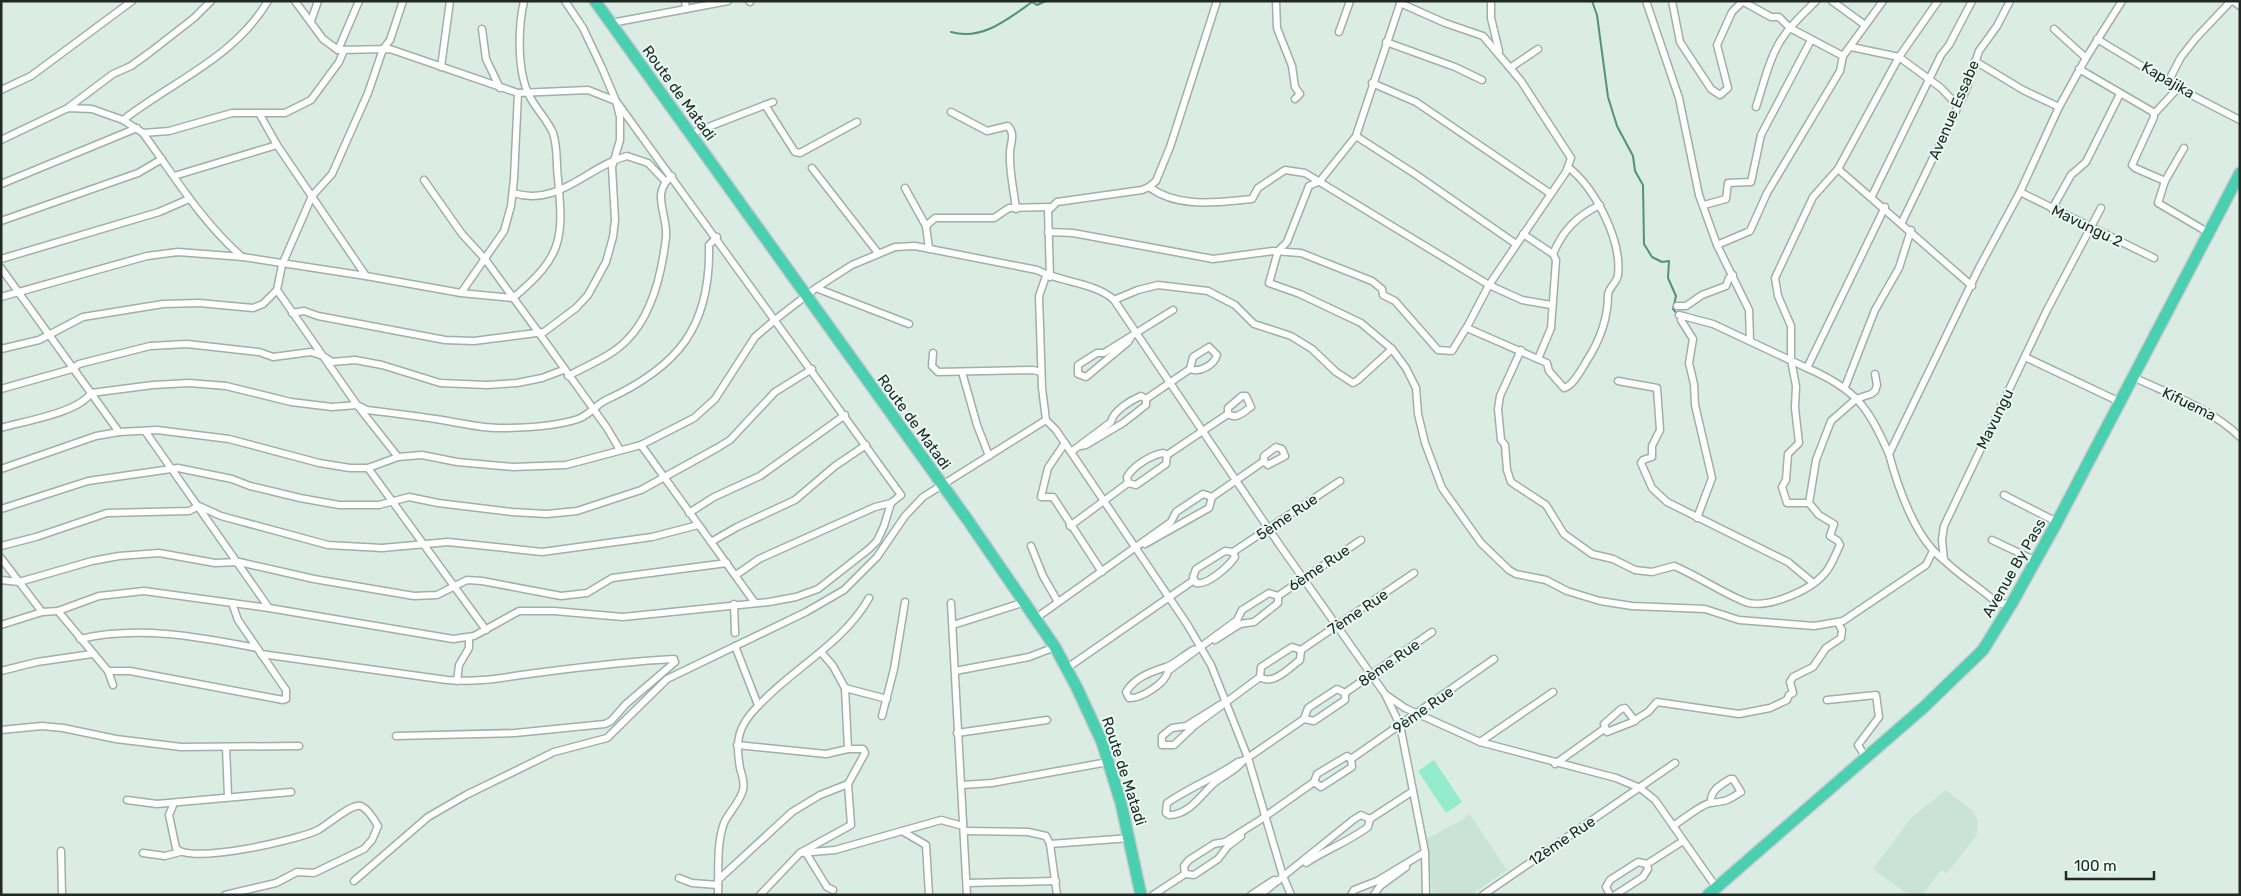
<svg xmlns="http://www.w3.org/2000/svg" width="2241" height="896" font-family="Rubik,sans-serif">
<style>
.built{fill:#cae3d9}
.green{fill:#94ebcd}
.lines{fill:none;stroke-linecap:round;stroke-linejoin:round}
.stream{stroke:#52927c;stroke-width:2}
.minor-casing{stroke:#9fafa9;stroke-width:9}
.trunk-casing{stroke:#cacbcb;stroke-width:14}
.minor{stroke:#fff;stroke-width:6}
.trunk{stroke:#4ad0b0;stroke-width:11}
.labels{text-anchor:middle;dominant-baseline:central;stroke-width:4;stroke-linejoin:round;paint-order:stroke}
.street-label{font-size:15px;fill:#212825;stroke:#e8faf3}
</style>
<rect width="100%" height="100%" fill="#dbece5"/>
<g class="built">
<polygon points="1946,790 1972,810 1978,821 1977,835 1947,873 1941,870 1923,895 1909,895 1873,869 1911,818"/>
<polygon points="1469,813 1507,870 1471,895 1434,895 1432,891 1426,839 1464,819"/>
</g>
<polygon class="green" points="1434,760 1462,802 1446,813 1418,771"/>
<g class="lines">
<g class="stream">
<polyline points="1592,1 1597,15 1608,97 1617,126 1633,156 1635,171 1643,185 1644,244 1652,257 1662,262 1669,261 1668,278 1676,296 1673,309 1677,314"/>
<path d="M 951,32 C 982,41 1008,19 1032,2 L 1037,5 L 1046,1"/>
</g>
<defs>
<g id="minor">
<polyline points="749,1 750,2"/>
<polyline points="1276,1 1277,28 1292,66 1295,87 1300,94 1295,99"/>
<polyline points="1401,1 1356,136 1320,181 1309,186 1287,242 1278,251 1269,283 1300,294 1361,323 1392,349 1406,368 1416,388 1418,414 1425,443 1442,488 1481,543 1509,570 1516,574 1546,580 1567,591 1600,601 1632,606 1705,609 1739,620 1814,626 1843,621 1926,565 1933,551"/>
<polyline points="1491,1 1491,18 1499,51"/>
<polyline points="1646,1 1679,98 1699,195 1717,245 1749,310 1750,341"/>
<polyline points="1672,1 1680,42 1711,89 1720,95 1728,88 1717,45 1732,12 1743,1"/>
<polyline points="1742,1 1771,17 1779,17 1790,28 1843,56"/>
<polyline points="1832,1 1865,25"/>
<polyline points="2233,1 2240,6"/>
<polyline points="686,9 728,1"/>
<polyline points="311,21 318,1"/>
<polyline points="611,23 686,9 685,1"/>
<polyline points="482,29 486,59 500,88"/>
<polyline points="2054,29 2086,58"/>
<polyline points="1339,32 1350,1"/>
<polyline points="2097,39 2178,88 2240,120"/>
<polyline points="1386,42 1455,67 1482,80"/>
<polyline points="1851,47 1899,57 1941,88 1957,105"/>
<polyline points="338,50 359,1"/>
<polyline points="1975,61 2023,90 2059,107"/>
<polyline points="441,67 450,1"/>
<polyline points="1510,68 1538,49"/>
<polyline points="2079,69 2153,112 2154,117 2132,165 2135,168 2165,181"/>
<polyline points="2168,82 2181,57 2196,38 2231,1"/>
<polyline points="1372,83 1416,102 1551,194"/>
<polyline points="1,90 31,76 132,1"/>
<polyline points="765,105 795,152 800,153 857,122"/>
<polyline points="69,107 113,74 131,66 149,53 194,18 211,1"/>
<path d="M 1756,107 C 1764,83 1770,53 1786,33 C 1794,22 1806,11 1816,1"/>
<path d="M 951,112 L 987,131 L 1008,126 C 1016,135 1010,143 1010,153 C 1009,171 1014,191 1016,209"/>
<polyline points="259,113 277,145 366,276"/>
<polyline points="2154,114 2178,88"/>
<path d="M 123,120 C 173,81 234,58 268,1"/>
<path d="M 143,133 C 174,176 202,222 242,257"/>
<polyline points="690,134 773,102"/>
<polyline points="1356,136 1415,174 1516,244"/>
<polyline points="1,140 68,108 92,109 123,120 143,133 169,131 232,113 285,113 311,100 339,62 344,50"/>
<polyline points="2184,148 2165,181 2158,203 2209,233"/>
<polyline points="812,168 878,253"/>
<polyline points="1838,169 1972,286"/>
<polyline points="174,176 277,145"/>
<polyline points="424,180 462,234 485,259 539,333 607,428 620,450"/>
<polyline points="1,184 137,128"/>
<path d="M 1149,187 C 1179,209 1217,202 1252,199 L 1258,188 L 1285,170 L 1305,173 L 1489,285 L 1522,300 L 1551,305"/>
<polyline points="905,188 926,226 929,249"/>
<polyline points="2020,192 2154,258"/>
<path d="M 513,193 C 560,207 586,167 627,156 L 648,163 L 665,181"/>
<polyline points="1872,196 1941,55 1949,45 1972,1"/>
<polyline points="1704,205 1726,199 1728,183 1751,182 1761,135 1811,40"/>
<path d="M 1885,207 L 1807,368 C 1856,389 1868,407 1889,454"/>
<polyline points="2052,209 2071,175 2086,162 2120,94"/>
<polyline points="1,221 138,173 162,159"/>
<polyline points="1902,222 1966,90 1979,51 1997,26 2010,1"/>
<polyline points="926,226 935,218 994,218 1009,208 1050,207"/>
<polyline points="1048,232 1073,233 1213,259 1273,251 1301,253 1372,281 1382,289 1383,295 1395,301 1438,350 1452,351 1468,325 1489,285 1566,172 1571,158 1521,81 1483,36 1445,23 1400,3"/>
<polyline points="1523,234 1553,254 1556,260 1551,328 1538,359"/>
<polyline points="1717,245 1750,231 1767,193 1840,71 1843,56 1883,1"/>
<path d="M 1553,254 C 1563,230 1577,216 1600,205"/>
<polyline points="1,259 159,212 189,199"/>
<polyline points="1,268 119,432"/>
<polyline points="1046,276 1039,296 1042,388 1046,420 1056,430 1187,624 1211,665 1248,758 1283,876 1291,895"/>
<polyline points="1050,277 1048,211 1057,202 1142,190 1149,187 1156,181 1170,147 1217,1"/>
<polyline points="816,288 909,324"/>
<polyline points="461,293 504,231 511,206 514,179 518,93"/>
<path d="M 1,297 L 147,256 L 178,252 L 243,257 L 366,276 L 461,293 L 513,298 C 562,257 564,240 558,179 C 556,164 558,148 553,133 C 547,119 535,108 529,95 C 517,71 518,27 524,1"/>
<polyline points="1114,300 1138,290 1158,285 1208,291 1235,305 1254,324 1291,336 1312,349 1336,372 1353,383 1358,380 1392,349"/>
<polyline points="1677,306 1686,306 1702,295 1726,286 1729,278 1733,275"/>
<polyline points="292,313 304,311 318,316 445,340 474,341 544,332 576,308 588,295 606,262 613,237 615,220 612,167 620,140 620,117 616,101 602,68 583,28 565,1"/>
<polyline points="1679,315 1713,324 1807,368"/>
<polyline points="1681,320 1693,339 1689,363 1694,384 1695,405 1712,478 1697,518"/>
<path d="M 1467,328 L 1547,363 L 1549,371 L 1564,388 C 1573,386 1581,370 1586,362 C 1599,342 1608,319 1608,295 C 1608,288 1617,283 1618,275 C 1622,240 1595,188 1568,167"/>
<polyline points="1131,337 1128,342 1086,377 1078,374 1078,365 1097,353 1104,353 1173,310"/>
<path d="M 1209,347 L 1217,355 C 1214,365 1200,373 1190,369 L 1193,357 Z"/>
<polyline points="1,349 39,340 83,317 163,304 199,303 253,308 263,304 277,290"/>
<path d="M 1521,350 L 1500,396 L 1498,409 L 1501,440 L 1505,445 L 1507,470 L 1511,482 L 1546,505 L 1564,534 L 1592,554 L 1613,559 L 1635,570 L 1652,572 L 1674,566 C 1698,576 1719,591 1743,601 C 1764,611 1810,591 1825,573 C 1832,565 1835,555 1840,545 L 1838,541 L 1830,536 L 1834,524 L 1819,515 L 1809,503 L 1816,460 L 1831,421 L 1856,399 L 1871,394 L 1875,391 L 1877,385 L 1875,374"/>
<polyline points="933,353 932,366 938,372 1033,370 1041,372"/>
<polyline points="2025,357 2120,402"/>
<polyline points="962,372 977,425 989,456"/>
<path d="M 568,376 C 588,365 612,356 627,340 C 653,314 662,272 666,237 C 668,214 650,193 672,176"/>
<path d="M 2133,377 C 2171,395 2210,408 2240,437"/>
<polyline points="1618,381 1657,388 1660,430 1652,446 1652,457 1643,460 1641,463 1652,488 1667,502 1788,562 1812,582"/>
<polyline points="1845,387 1875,310 1899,268 1911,230"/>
<polyline points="1,389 72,369 79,364 150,346 187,344 259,352 273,357 311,352 323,356 332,362 355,360 382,365 440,383 487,385 517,383 542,378 563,370"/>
<path d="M 1242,396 L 1246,396 L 1251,407 C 1243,412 1237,420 1228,414 L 1228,408 Z"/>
<polyline points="1146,399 1190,369"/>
<path d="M 1,428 C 24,421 78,413 91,393 L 153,385 L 189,383 L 226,386 L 291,402 L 332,407 L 357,405 L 367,410 C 392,413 417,416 442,420 C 460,423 480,428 499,428 C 524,428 553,427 578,419 C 589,415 596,405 606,400 C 678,367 711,327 709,245 L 717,237"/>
<polyline points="145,431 269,608"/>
<polyline points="1065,443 1048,468 1041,497 1053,497 1102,572"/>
<polyline points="641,445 755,603"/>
<polyline points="1080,446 1086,445 1123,423 1146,405 1146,399"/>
<polygon points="1276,447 1282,449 1285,456 1268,465 1264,461 1264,456"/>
<path d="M 1071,452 L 1111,422 C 1113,411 1131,400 1141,396 L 1146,399"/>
<path d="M 1163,453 L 1167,455 L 1166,464 L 1136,485 L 1128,483 L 1127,477 C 1133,466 1151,455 1163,453 Z"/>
<polyline points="1167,455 1228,414"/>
<polyline points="398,457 357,405 277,290 282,265 312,196 332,174 368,93 383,49 390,40 403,1"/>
<polyline points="368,468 486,630"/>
<path d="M 1,469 L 96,436 L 119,432 L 157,430 L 229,439 L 319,463 L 350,468 L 368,468 L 398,457 L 422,455 L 457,462 L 513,467 L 566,465 L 641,445 L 694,418 L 715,399 L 755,337 L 776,319 L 816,288 L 852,265 L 895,247 L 915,246 L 1037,270 C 1059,282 1097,283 1114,300 L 1281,547 L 1385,694 L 1400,725 L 1425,852 L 1426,895"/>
<polyline points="2004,495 2057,522"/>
<polyline points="1212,497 1264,461"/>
<polyline points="1809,503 1787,503 1782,487 1786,480 1788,454 1799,443 1795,408 1796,386 1791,360 1791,326 1778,296 1775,278 1813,197 1838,169 1899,57 1938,1"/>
<polyline points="1,509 88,481 178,468 232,479 250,486 300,498 339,505 379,505 409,497 438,503 512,512 547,514 577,511 641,490 717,448 730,440 775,392 812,369"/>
<polyline points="689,513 714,497 760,476 845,415"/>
<polyline points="1070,526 1128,483"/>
<polyline points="1992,540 2036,561"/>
<polyline points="711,542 737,527 795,500 835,466 866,445"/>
<polyline points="1145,544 1209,508 1212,497"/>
<polyline points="1,546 36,537 107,513 189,511 199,506 221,516 328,545 382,548 448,542 542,552 652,537 698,525"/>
<polyline points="1031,546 1043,576 1058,602"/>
<path d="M 1225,551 L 1233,552 L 1235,557 C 1229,566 1207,586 1196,583 L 1193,577 L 1196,569 Z"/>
<polyline points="1233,552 1340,481"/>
<polyline points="1,558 42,612"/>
<path d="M 1944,560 C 1916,540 1898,488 1889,454 L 1979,268 L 2020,192 L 2059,107 L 2086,58 L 2122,1"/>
<polyline points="736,575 759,559 875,507 891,503"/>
<polyline points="1,580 19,582 92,561 119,556 159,553 215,563 239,562 314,579 414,596 437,595 467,580 482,581 561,596 587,593 612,578 727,563"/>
<polyline points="1278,596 1361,540"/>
<polyline points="951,603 967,895"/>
<path d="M 2012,603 L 1998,604 C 1981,588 1961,577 1944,560 L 1942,540 L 1944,526 L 2047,310 L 2101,208"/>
<polyline points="734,604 735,633"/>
<polyline points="58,611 108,671 113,685"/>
<polyline points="1036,618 1171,522 1176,512 1203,494 1212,497"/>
<polyline points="1,625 42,612 58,611 99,596 144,591 269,608 453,639 474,636 519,611 554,611 623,617 769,602 796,597 818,589 869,549 877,541 884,526 891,503 901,495 616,101 588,90 518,93 390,49 338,50 323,39 295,1"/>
<polyline points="953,625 1025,602"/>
<path d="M 80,639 C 137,625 200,637 257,648"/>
<polyline points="1215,640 1240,624 1254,622 1278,603 1278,596"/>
<polyline points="735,646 758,705"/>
<path d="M 1292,647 L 1301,650 L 1300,660 C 1289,668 1273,686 1260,677 L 1261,667 Z"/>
<path d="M 1198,649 L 1193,650 C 1184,655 1175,664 1166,667 C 1151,672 1135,677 1126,692 L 1129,698 C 1141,699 1166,683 1168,671 L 1237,620 L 1242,610 L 1269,593 L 1278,596"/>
<polyline points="1301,650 1414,573"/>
<path d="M 261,654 L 447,680 C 480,683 504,677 536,673 C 582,667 628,661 674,659 L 675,662 L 626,704 L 611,721 L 605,724 L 515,733 L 396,736"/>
<polyline points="1067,668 1194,580"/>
<polyline points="1,671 37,662 92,654"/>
<polyline points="108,671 130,671 283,700 286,699 286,690 238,620 232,603"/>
<polyline points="955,671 1029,657 1055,647"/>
<polyline points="457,681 459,665 469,648 469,638"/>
<polyline points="845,688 887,699"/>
<polygon points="1337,689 1345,693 1345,700 1314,721 1304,719 1308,708"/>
<polyline points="1345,693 1432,632"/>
<polyline points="1386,695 1405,708 1480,742 1616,778 1640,788 1655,800 1716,887"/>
<polyline points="1827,700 1876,695 1879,717 1858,745 1866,758"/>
<polyline points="1223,703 1186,726 1172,728 1162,736 1162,745 1174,745 1194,726 1260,677"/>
<polygon points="1625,708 1635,721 1607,732 1604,724 1621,709"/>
<polyline points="882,716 894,669 905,602"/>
<polyline points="1635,720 1648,712 1657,702 1739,714 1770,708 1787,700 1789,695 1793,693 1790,682 1793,677 1813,667 1826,648 1841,638 1842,630 1838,623"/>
<polyline points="1,730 42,726 63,728 116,739 181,747 299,746"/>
<polyline points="957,733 1047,720"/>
<polyline points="1480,742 1553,692"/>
<polyline points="737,745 826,754 848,749"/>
<polyline points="226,747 228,796"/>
<polygon points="1347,756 1351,759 1352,767 1321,787 1314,782 1317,774"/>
<polyline points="1351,759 1494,659"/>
<path d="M 1243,761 C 1234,773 1218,777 1209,788 C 1198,800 1186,815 1169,815 L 1166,813 L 1167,803 C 1190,787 1215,778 1238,762 L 1243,761 L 1304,719"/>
<polyline points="1555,764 1604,729"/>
<polyline points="962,785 992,783 1108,762"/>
<polyline points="127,800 157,804 291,792"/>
<path d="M 174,803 L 169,815 L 176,848 C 189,865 298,840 318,830 C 328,825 351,803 361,806 C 368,809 374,819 378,826 L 372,840 L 364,849 L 314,873 L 297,872 L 276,883 L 225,895"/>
<polyline points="1370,819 1413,791"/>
<path d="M 1673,826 C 1681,821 1703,803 1711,803 C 1727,801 1727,801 1741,792 L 1733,779 L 1730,779 C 1721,785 1710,790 1711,802"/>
<polyline points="902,831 926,845 929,895"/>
<polyline points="964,831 1028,832 1046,836 1050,844 1057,895"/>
<polyline points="1050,844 1130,838"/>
<polyline points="61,851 62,895"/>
<polyline points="143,853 165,856 180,852"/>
<polyline points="800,853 835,850 941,820 963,826"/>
<polyline points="806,853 827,887 833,890"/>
<path d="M 1306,863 C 1327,849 1348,842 1368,827 L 1370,819"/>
<polyline points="1185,874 1184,866 1189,860 1214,844 1225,842 1260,820 1314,782"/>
<polyline points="1185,874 1194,875 1218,859 1228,846 1241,836"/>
<polyline points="679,878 692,883 718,885"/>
<polyline points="718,880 792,812 820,795 848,784"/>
<polyline points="354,881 428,817 466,795 554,752 607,738 667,679 806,612 844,590 877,557 905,516 923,497 1046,420"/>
<polyline points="967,883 1056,881"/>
<path d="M 718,895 C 719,872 716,845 724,823 C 729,812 740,802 743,790 C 745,781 742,776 740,768 C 735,740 738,726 758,706 C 793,668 843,644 869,598"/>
<polyline points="760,895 800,853 851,825 848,784 865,753 863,749 848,749 845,688 833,666 821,652"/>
<polyline points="1153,895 1185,874"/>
<polyline points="1251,895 1274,880 1278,881"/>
<polyline points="1260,895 1353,820 1361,815 1370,819"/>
<polyline points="1351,895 1354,890 1377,881 1425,852"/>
<polyline points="1374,895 1380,886 1406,867"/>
<polyline points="1483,895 1675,763"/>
<polyline points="1610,895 1606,887 1610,880 1638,862 1647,864 1683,841"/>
<polyline points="1615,895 1643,877 1648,869 1647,864"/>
</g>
<g id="trunk">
<polyline points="595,1 967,519 1055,647 1077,688 1102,742 1121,803 1141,895"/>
<polyline points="1708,895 1924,707 1983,650 2012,603 2057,522 2240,173"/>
</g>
</defs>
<use href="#minor" class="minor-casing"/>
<use href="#trunk" class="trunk-casing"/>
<use href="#minor" class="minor"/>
<use href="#trunk" class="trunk"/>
</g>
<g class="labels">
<g class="street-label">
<text transform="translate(2168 80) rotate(30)">Kapajika</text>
<text transform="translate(679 93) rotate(54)">Route de Matadi</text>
<text transform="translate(1954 110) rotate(-67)">Avenue Essabe</text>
<text transform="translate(2087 226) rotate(26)">Mavungu 2</text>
<text transform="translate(2189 404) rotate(26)">Kifuema</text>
<text transform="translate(1995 419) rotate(-64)">Mavungu</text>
<text transform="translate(914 422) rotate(54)">Route de Matadi</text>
<text transform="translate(1287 517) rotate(-34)">5ème Rue</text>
<text transform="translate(1319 568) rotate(-34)">6ème Rue</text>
<text transform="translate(2014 568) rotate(-60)">Avenue By Pass</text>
<text transform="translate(1358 612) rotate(-34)">7ème Rue</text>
<text transform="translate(1389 663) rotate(-35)">8ème Rue</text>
<text transform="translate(1423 710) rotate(-35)">9ème Rue</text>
<text transform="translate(1124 771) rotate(72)">Route de Matadi</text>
<text transform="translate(1562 841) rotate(-34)">12ème Rue</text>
</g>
</g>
<rect width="2241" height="896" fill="none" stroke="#212825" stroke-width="5"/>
<path d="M2066 871v8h88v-8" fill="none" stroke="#212825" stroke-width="2.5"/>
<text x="2074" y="871" font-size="15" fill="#212825" stroke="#e8faf3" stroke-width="4" paint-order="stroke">100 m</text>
</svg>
